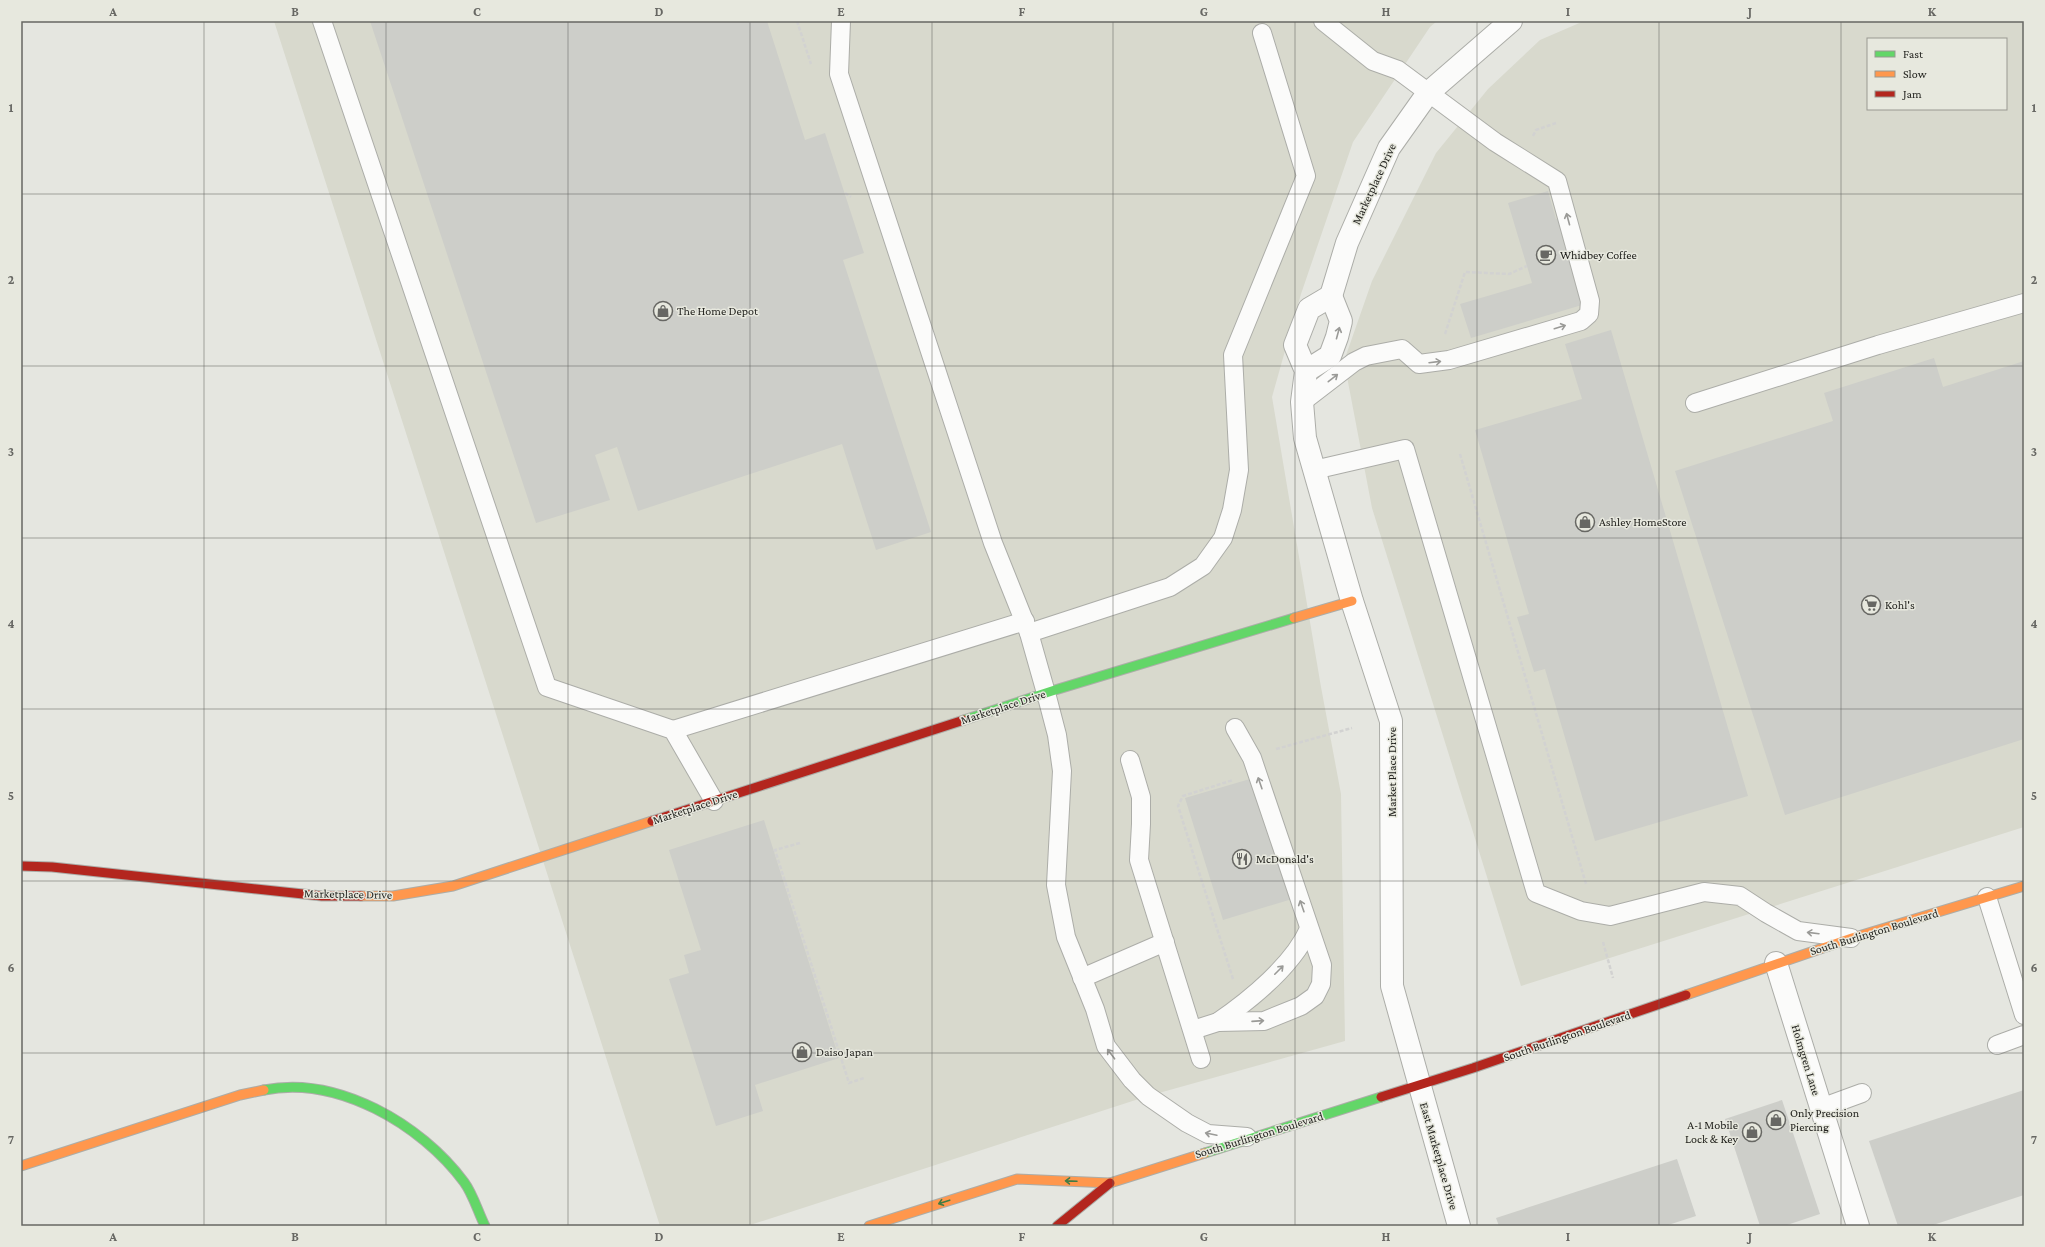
<svg xmlns="http://www.w3.org/2000/svg" width="2045" height="1247" font-family="'Crimson Pro',serif">
<style>
.built{fill:#d8d9cd;fill-rule:evenodd}
.building{fill:#cdcec9}
.lines{fill:none;stroke-linecap:round;stroke-linejoin:round}
.lane-casing{stroke:#acada8;stroke-width:20}
.street-casing{stroke:#acada8;stroke-width:24}
.fast-casing{stroke:#acada8;stroke-width:11}
.slow-casing{stroke:#acada8;stroke-width:11}
.jam-casing{stroke:#acada8;stroke-width:11}
.path{stroke:#d2d2d1;stroke-width:2.5;stroke-dasharray:4 2;stroke-linecap:butt}
.lane{stroke:#fbfbfa;stroke-width:18}
.street{stroke:#fbfbfa;stroke-width:22}
.fast{stroke:#63d668;stroke-width:9}
.slow{stroke:#ff974d;stroke-width:9}
.jam{stroke:#b3261e;stroke-width:9}
.oneway{stroke:#9a9a97}
.oneway2{stroke:#437c44}
.grid{fill:none;stroke:#676763;stroke-width:1;stroke-opacity:0.55}
.labels{text-anchor:middle;dominant-baseline:central;stroke-width:3;stroke-linejoin:round;paint-order:stroke}
.street-label{font-size:12px;fill:#23231f;stroke:#e7e8de}
.poi-label{font-size:12px;fill:#23231f;stroke:#e7e8de;text-anchor:start}
.neatline{fill:none;stroke:#676763;stroke-width:1.5}
.grid-label{font-size:13px;text-anchor:middle;font-weight:bold;fill:#676763}
</style>
<rect width="100%" height="100%" fill="#e5e6e0"/>
<g class="built">
<polygon points="274,21 1437,21 1430,27 1353,142 1301,294 1272,397 1321,687 1341,794 1345,1041 1148,1096 747,1226 660,1226"/>
<path d="M 1584,21 L 2024,21 L 2024,827 L 1521,986 L 1372,508 L 1344,361 L 1372,281 L 1436,153 L 1488,89 L 1540,40 ZM 1868,39 L 2006,39 L 2006,109 L 1868,109 Z"/>
</g>
<g class="building">
<polygon points="370,21 767,21 805,140 825,133 864,253 843,260 931,532 876,550 842,444 638,511 617,447 595,455 610,500 536,523"/>
<polygon points="1548,191 1556,219 1563,216 1571,242 1564,244 1582,305 1471,338 1460,304 1532,283 1508,203"/>
<polygon points="1611,330 1748,796 1595,841 1545,669 1534,672 1517,617 1529,614 1475,430 1582,399 1565,344"/>
<polygon points="1934,358 1943,387 2024,361 2024,739 1785,815 1675,471 1833,421 1824,393"/>
<polygon points="1250,779 1262,818 1267,817 1292,899 1223,920 1185,798"/>
<polygon points="764,820 839,1058 755,1085 763,1111 716,1126 669,979 689,973 684,955 701,950 669,850"/>
<polygon points="2024,1090 2024,1195 1930,1226 1898,1226 1869,1141"/>
<polygon points="1782,1100 1820,1214 1784,1226 1760,1226 1725,1119"/>
<polygon points="1677,1159 1696,1216 1665,1226 1499,1226 1496,1218"/>
</g>
<g class="lines">
<defs>
<g id="lane">
<polyline points="322,21 547,687 673,730 714,801"/>
<polyline points="841,21 839,74 993,543 1029,633 1046,693 1057,735 1062,771 1056,885 1066,937 1095,1009 1106,1046 1132,1080 1148,1096 1187,1123 1208,1134 1247,1137"/>
<polyline points="1302,402 1354,362 1366,356 1402,349 1419,364 1449,360 1581,321 1589,314 1590,301 1557,181 1495,142 1398,70 1373,61 1323,21"/>
<polyline points="1695,403 1878,345 2024,303"/>
<polyline points="1314,470 1405,449 1536,893 1581,911 1610,916 1704,892 1740,896 1766,913 1798,931 1851,938"/>
<polyline points="1029,633 1170,587 1203,566 1223,538 1232,510 1239,470 1233,355 1306,176 1262,33"/>
<polyline points="673,730 1025,621"/>
<polyline points="1130,760 1141,797 1141,824 1139,860 1201,1059"/>
<polyline points="1987,897 2024,1015"/>
<polyline points="1082,978 1165,942"/>
<path d="M 1218,1022 C 1250,1000 1293,965 1309,929"/>
<polyline points="1193,1030 1218,1022 1264,1021 1301,1006 1315,996 1321,984 1322,965 1252,758 1235,728"/>
<polyline points="1997,1045 2024,1035"/>
<polyline points="1821,1108 1862,1093"/>
</g>
<g id="street">
<polyline points="1331,296 1309,309 1295,345 1306,371 1302,402 1305,438 1352,601 1391,721 1392,986 1459,1226"/>
<polyline points="1331,296 1347,243 1389,148 1428,93 1511,21"/>
<polyline points="1306,371 1330,356 1337,337 1341,321 1331,296"/>
<polyline points="1776,963 1858,1226"/>
</g>
<g id="fast">
<polyline points="964,720 1055,690 1294,618"/>
<path d="M 264,1090 C 337,1075 421,1124 464,1182 C 473,1194 478,1212 485,1226"/>
<polyline points="1205,1153 1381,1097"/>
</g>
<g id="slow">
<polyline points="1294,618 1352,601"/>
<polyline points="361,896 393,896 453,886 652,821"/>
<polyline points="1686,995 1852,938 2024,886"/>
<polyline points="21,1166 240,1095 264,1090"/>
<polyline points="869,1226 1017,1179 1110,1183 1205,1153"/>
</g>
<g id="jam">
<polyline points="652,821 964,720"/>
<polyline points="21,866 52,867 322,896 361,896"/>
<polyline points="1381,1097 1473,1068 1686,995"/>
<polyline points="1057,1226 1110,1183"/>
</g>
</defs>
<use href="#lane" class="lane-casing"/>
<use href="#street" class="street-casing"/>
<use href="#fast" class="fast-casing"/>
<use href="#slow" class="slow-casing"/>
<use href="#jam" class="jam-casing"/>
<g class="path">
<polyline points="797,21 811,64"/>
<polyline points="1533,136 1536,130 1556,123"/>
<polyline points="845,193 851,197"/>
<polyline points="1445,334 1465,272 1509,274 1527,266"/>
<polyline points="1460,454 1586,884"/>
<polyline points="1276,749 1352,728"/>
<polyline points="800,843 775,850 849,1083 864,1078"/>
<polyline points="1603,942 1613,978"/>
<polyline points="1233,979 1178,806 1183,796 1233,780"/>
</g>
<use href="#lane" class="lane"/>
<use href="#street" class="street"/>
<use href="#fast" class="fast"/>
<use href="#slow" class="slow"/>
<use href="#jam" class="jam"/>
</g>
<defs><path id="oneway-shaft" d="M-6 0H5M1.5-3L5.5 0L1.5 3" fill="none" stroke-width="1.6" stroke-linecap="round" stroke-linejoin="round"/></defs>
<g class="oneway">
<use href="#oneway-shaft" transform="translate(1568 219) rotate(-105)"/>
<use href="#oneway-shaft" transform="translate(1560 327) rotate(-17)"/>
<use href="#oneway-shaft" transform="translate(1338 333) rotate(-75)"/>
<use href="#oneway-shaft" transform="translate(1435 362) rotate(-7)"/>
<use href="#oneway-shaft" transform="translate(1333 378) rotate(-38)"/>
<use href="#oneway-shaft" transform="translate(1260 783) rotate(-109)"/>
<use href="#oneway-shaft" transform="translate(1302 906) rotate(-109)"/>
<use href="#oneway-shaft" transform="translate(1813 933) rotate(-173)"/>
<use href="#oneway-shaft" transform="translate(1279 970) rotate(-45)"/>
<use href="#oneway-shaft" transform="translate(1258 1021) rotate(-4)"/>
<use href="#oneway-shaft" transform="translate(1111 1054) rotate(-127)"/>
<use href="#oneway-shaft" transform="translate(1211 1134) rotate(-168)"/>
</g>
<g class="oneway2">
<use href="#oneway-shaft" transform="translate(1071 1181) rotate(-178)"/>
<use href="#oneway-shaft" transform="translate(944 1202) rotate(162)"/>
</g>
<path class="grid" d="M 204,21 L 204,1226M 386,21 L 386,1226M 568,21 L 568,1226M 750,21 L 750,1226M 932,21 L 932,1226M 1113,21 L 1113,1226M 1295,21 L 1295,1226M 1477,21 L 1477,1226M 1659,21 L 1659,1226M 1841,21 L 1841,1226M 21,194 L 2024,194M 21,366 L 2024,366M 21,538 L 2024,538M 21,709 L 2024,709M 21,881 L 2024,881M 21,1053 L 2024,1053"/>
<defs>
<symbol id="cafe-ring" viewBox="-11 -11 22 22"><circle r="9.5" fill="#e7e8de" stroke="#676763" stroke-width="1.5"/><path d="M-5.5-4.5H6V0H3Q3 3.5 0 3.5H-2.5Q-5.5 3.5-5.5 0ZM3-3.2v2h1.7v-2ZM-6 4.5H4V6H-6Z" fill="#676763"/></symbol>
<symbol id="shop-ring" viewBox="-11 -11 22 22"><circle r="9.5" fill="#e7e8de" stroke="#676763" stroke-width="1.5"/><path d="M-5-2.5h2.3a2.7 3.5 0 0 1 5.4 0H5L5.5 6h-11ZM-1.5-2.5h3a1.5 2.3 0 0 0-3 0Z" fill="#676763"/></symbol>
<symbol id="supermarket-ring" viewBox="-11 -11 22 22"><circle r="9.5" fill="#e7e8de" stroke="#676763" stroke-width="1.5"/><path d="M-6-5.5h2.5l.6 2H6L4.5 2H-2.5L-4.4-4H-6ZM-1.5 3.2a1.3 1.3 0 1 0 .1 0ZM3 3.2a1.3 1.3 0 1 0 .1 0Z" fill="#676763"/></symbol>
<symbol id="restaurant-ring" viewBox="-11 -11 22 22"><circle r="9.5" fill="#e7e8de" stroke="#676763" stroke-width="1.5"/><path d="M-5-6h1v4h1v-4h1v4h1v-4h1v5L-1.5 .5V6h-2V.5L-5-1ZM5-6V6H3V1.5H1.5Q1.5-4 5-6Z" fill="#676763"/></symbol>
</defs>
<g fill-rule="evenodd">
<use href="#cafe-ring" x="1535" y="244" width="22" height="22"/>
<use href="#shop-ring" x="652" y="300" width="22" height="22"/>
<use href="#shop-ring" x="1574" y="511" width="22" height="22"/>
<use href="#supermarket-ring" x="1860" y="594" width="22" height="22"/>
<use href="#restaurant-ring" x="1231" y="848" width="22" height="22"/>
<use href="#shop-ring" x="791" y="1041" width="22" height="22"/>
<use href="#shop-ring" x="1765" y="1109" width="22" height="22"/>
<use href="#shop-ring" x="1741" y="1121" width="22" height="22"/>
</g>
<g class="labels">
<g class="street-label">
<text transform="translate(1374 184) rotate(-65)">Marketplace Drive</text>
<text transform="translate(1003 707) rotate(-18)">Marketplace Drive</text>
<text transform="translate(1392 772) rotate(-90)">Market Place Drive</text>
<text transform="translate(695 807) rotate(-18)">Marketplace Drive</text>
<text transform="translate(348 894) rotate(1)">Marketplace Drive</text>
<text transform="translate(1874 932) rotate(-17)">South Burlington Boulevard</text>
<text transform="translate(1567 1036) rotate(-19)">South Burlington Boulevard</text>
<text transform="translate(1806 1060) rotate(73)">Holmgren Lane</text>
<text transform="translate(1259 1135) rotate(-17)">South Burlington Boulevard</text>
<text transform="translate(1439 1156) rotate(74)">East Marketplace Drive</text>
</g>
<g class="poi-label">
<text x="1560" y="255">Whidbey Coffee</text>
<text x="677" y="311">The Home Depot</text>
<text x="1599" y="522">Ashley HomeStore</text>
<text x="1885" y="605">Kohl's</text>
<text x="1256" y="859">McDonald's</text>
<text x="816" y="1052">Daiso Japan</text>
<text x="1790" y="1113">Only Precision<tspan x="1790" dy="14">Piercing</tspan></text>
<text x="1738" y="1125" text-anchor="end">A-1 Mobile<tspan x="1738" dy="14">Lock &amp; Key</tspan></text>
</g>
</g>
<rect width="2045" height="1247" fill="none" stroke="#e7e8de" stroke-width="44"/>
<rect x="1867" y="38" width="140" height="72" fill="#e7e8de" stroke="#999992"/>
<rect x="1875" y="51" width="20" height="6" fill="#63d668" stroke="#999992"/>
<text x="1903" y="58" font-size="12" fill="#23231f">Fast</text>
<rect x="1875" y="71" width="20" height="6" fill="#ff974d" stroke="#999992"/>
<text x="1903" y="78" font-size="12" fill="#23231f">Slow</text>
<rect x="1875" y="91" width="20" height="6" fill="#b3261e" stroke="#999992"/>
<text x="1903" y="98" font-size="12" fill="#23231f">Jam</text>
<rect x="22" y="22" width="2001" height="1203" class="neatline"/>
<g class="grid-label">
<text x="113" y="16">A</text>
<text x="295" y="16">B</text>
<text x="477" y="16">C</text>
<text x="659" y="16">D</text>
<text x="841" y="16">E</text>
<text x="1022" y="16">F</text>
<text x="1204" y="16">G</text>
<text x="1386" y="16">H</text>
<text x="1568" y="16">I</text>
<text x="1750" y="16">J</text>
<text x="1932" y="16">K</text>
<text x="11" y="112">1</text>
<text x="2034" y="112">1</text>
<text x="11" y="284">2</text>
<text x="2034" y="284">2</text>
<text x="11" y="456">3</text>
<text x="2034" y="456">3</text>
<text x="11" y="628">4</text>
<text x="2034" y="628">4</text>
<text x="11" y="800">5</text>
<text x="2034" y="800">5</text>
<text x="11" y="972">6</text>
<text x="2034" y="972">6</text>
<text x="11" y="1144">7</text>
<text x="2034" y="1144">7</text>
<text x="113" y="1241">A</text>
<text x="295" y="1241">B</text>
<text x="477" y="1241">C</text>
<text x="659" y="1241">D</text>
<text x="841" y="1241">E</text>
<text x="1022" y="1241">F</text>
<text x="1204" y="1241">G</text>
<text x="1386" y="1241">H</text>
<text x="1568" y="1241">I</text>
<text x="1750" y="1241">J</text>
<text x="1932" y="1241">K</text>
</g>
</svg>
